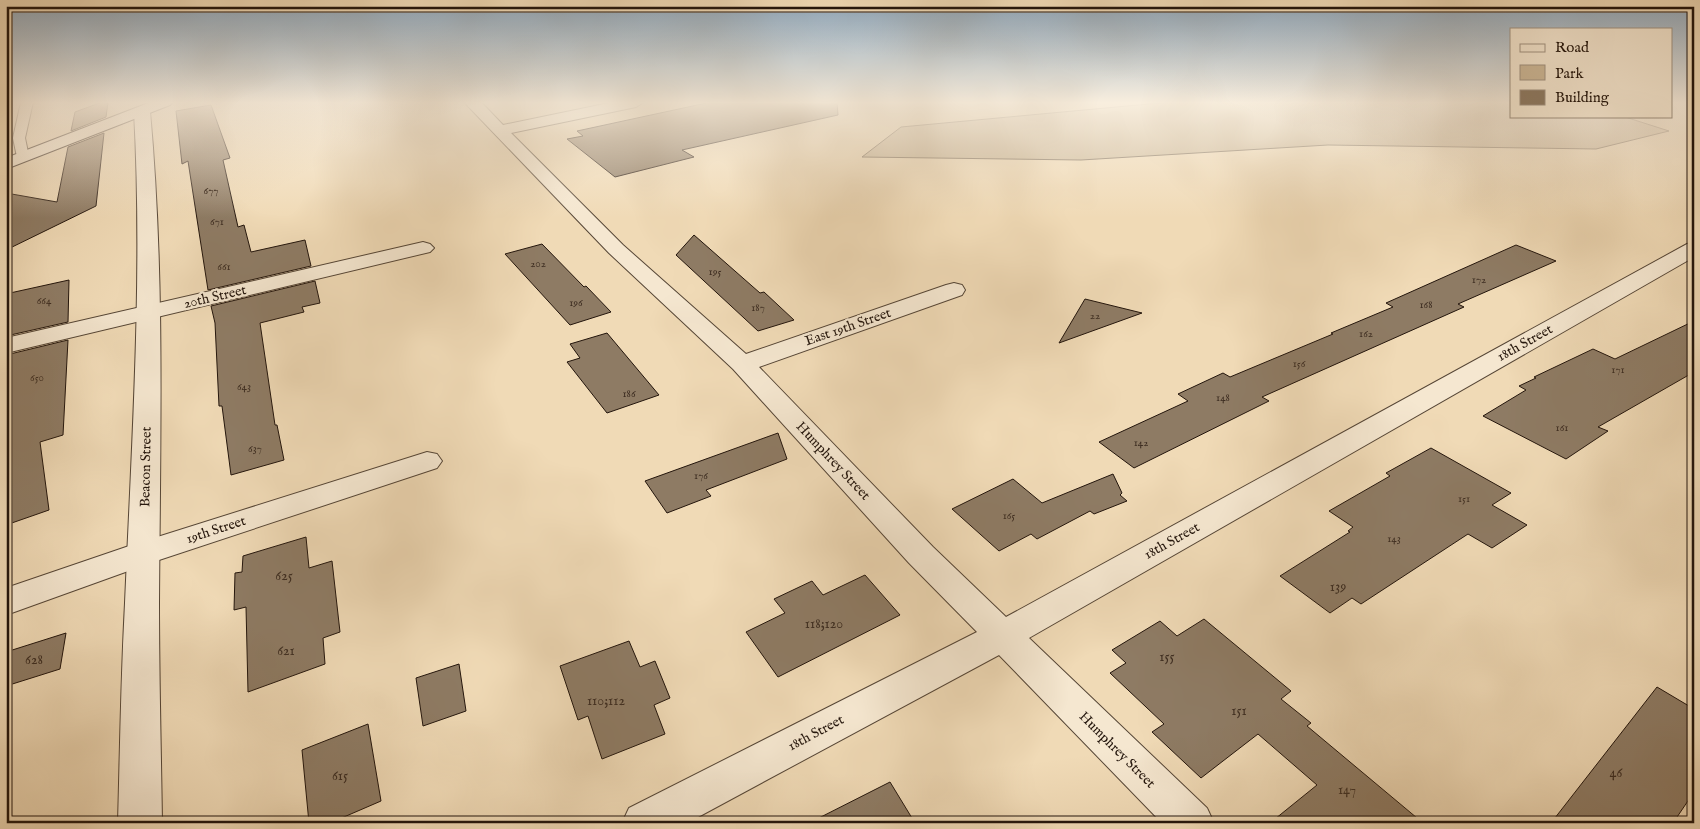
<svg xmlns="http://www.w3.org/2000/svg" width="1700" height="829" font-family="'IM FELL English',serif">
<style>
.green{fill:#cdb999;stroke:#786752}
.building{fill:#8e7b64;stroke:#23150c}
.lines{fill:none;stroke-linecap:round;stroke-linejoin:round}
.service-casing{stroke:#564636;stroke-width:2}
.minor-casing{stroke:#564636;stroke-width:2}
.tertiary-casing{stroke:#564636;stroke-width:2}
.secondary-casing{stroke:#23150c;stroke-width:2}
.service{fill:#f5e7d0;fill-rule:evenodd}
.minor{fill:#f5e7d0;fill-rule:evenodd}
.tertiary{fill:#f5e7d0;fill-rule:evenodd}
.secondary{fill:#f5e7d0;fill-rule:evenodd}
.labels{text-anchor:middle;dominant-baseline:central;stroke-width:4.5;stroke-linejoin:round;paint-order:stroke}
.number-label{font-size:11px;fill:#3e2e22}
.street-label{font-size:14px;fill:#23150c;stroke:#f5e7d0}
.near-number-label{font-size:14px;fill:#3e2e22}
</style>
<rect width="100%" height="100%" fill="#f0dab6"/>
<filter id="stains"><feTurbulence type="fractalNoise" baseFrequency=".004" numOctaves="4"/><feColorMatrix values="0 0 0 0 .2 0 0 0 0 .09 0 0 0 0 .02 0 0 0 .5 -.17"/></filter>
<radialGradient id="worn" r=".72"><stop offset=".6" stop-color="#630" stop-opacity="0"/><stop offset="1" stop-color="#630" stop-opacity=".3"/></radialGradient>
<polygon class="green" points="1170,102 1511,102 1511,116 1622,116 1669,131 1596,149 1328,145 1081,160 862,157 901,127"/>
<g class="building">
<polygon points="102,102 108,102 106,117 71,131 75,112"/>
<polygon points="711,102 837,102 838,115 682,150 694,157 615,177 567,139 583,136 577,131"/>
<polygon points="211,105 230,158 223,160 238,227 244,225 251,252 305,240 311,266 208,290 188,161 182,164 176,111"/>
<polygon points="104,133 96,206 6,250 6,193 57,202 68,147"/>
<polygon points="694,235 760,293 764,292 794,320 758,331 676,255"/>
<polygon points="542,244 584,287 586,286 611,312 570,325 505,254"/>
<polygon points="1516,245 1556,261 1458,304 1464,307 1262,397 1269,401 1134,468 1099,442 1188,401 1178,394 1223,373 1230,377 1333,334 1331,333 1393,307 1386,303"/>
<polygon points="69,280 68,322 6,336 10,293"/>
<polygon points="315,281 320,303 302,307 304,312 260,323 275,425 277,425 284,460 231,475 222,406 219,406 215,323 211,306"/>
<polygon points="1085,299 1142,313 1059,343"/>
<polygon points="1694,321 1694,372 1598,427 1608,431 1566,459 1483,416 1526,390 1519,386 1536,378 1534,377 1593,349 1615,359"/>
<polygon points="607,333 659,395 607,413 567,362 580,358 570,344"/>
<polygon points="68,340 63,435 40,442 49,510 6,525 6,355"/>
<polygon points="778,433 787,459 706,490 711,496 667,513 645,481"/>
<polygon points="1431,448 1511,493 1492,505 1527,525 1492,548 1468,534 1361,604 1352,598 1330,613 1280,576 1350,532 1348,531 1353,527 1329,511 1390,476 1386,473"/>
<polygon points="1113,474 1122,493 1120,495 1127,501 1094,514 1090,511 1037,539 1031,534 999,551 952,509 1013,479 1042,503"/>
<polygon points="306,537 309,568 332,561 340,632 323,638 325,664 248,692 246,607 234,610 235,573 242,572 243,556"/>
<polygon points="865,575 900,615 778,677 746,632 785,613 774,599 812,581 823,595"/>
<polygon points="1204,619 1291,691 1281,699 1311,723 1307,726 1423,823 1270,823 1317,785 1258,734 1201,778 1152,732 1164,724 1110,673 1126,663 1112,650 1160,621 1177,636"/>
<polygon points="66,633 60,669 6,686 6,652"/>
<polygon points="629,641 640,667 655,661 670,698 654,705 665,734 602,759 588,716 578,720 560,666"/>
<polygon points="459,664 466,711 423,726 416,678"/>
<polygon points="1657,687 1694,709 1694,792 1673,823 1551,823"/>
<polygon points="368,724 381,801 330,823 309,823 302,750"/>
<polygon points="890,782 915,823 809,823"/>
</g>
<g class="lines">
<defs>
<polygon id="service" points="21,102 33,102 25,138 29,157 23,161 17,157 13,138"/>
<g id="minor">
<polygon points="464,102 481,102 503,125 614,102 644,102 636,107 511,133 623,245 746,354 946,285 954,283 962,285 965,290 962,295 759,367 933,547 1006,617 1687,244 1694,242 1694,257 1029,638 1207,808 1214,823 1162,823 999,655 687,823 622,823 629,808 977,632 909,563 733,369 609,253"/>
<polygon points="423,242 430,244 434,248 430,252 6,353 6,338"/>
<polygon points="427,452 437,454 442,461 437,468 156,561 6,615 6,588 132,545"/>
</g>
<path id="tertiary" d="M 142,106 L 150,111 C 165,275 160,439 159,603 C 159,676 161,750 162,823 L 118,823 C 120,750 121,676 125,603 C 132,439 143,275 134,111 Z"/>
<polygon id="secondary" points="151,102 173,102 170,105 6,169 6,158"/>
</defs>
<use href="#service" class="service-casing"/>
<use href="#minor" class="minor-casing"/>
<use href="#tertiary" class="tertiary-casing"/>
<use href="#secondary" class="secondary-casing"/>
<use href="#service" class="service"/>
<use href="#minor" class="minor"/>
<use href="#tertiary" class="tertiary"/>
<use href="#secondary" class="secondary"/>
</g>
<linearGradient id="sky" x2="0" y2="1"><stop stop-color="#8fa8bd"/><stop offset="0.47" stop-color="#f8eede"/><stop offset="1" stop-color="#f8eede" stop-opacity="0"/></linearGradient>
<rect width="1700" height="218" fill="url(#sky)"/>
<g class="labels">
<g class="number-label">
<text x="211" y="191">677</text>
<text x="217" y="222">671</text>
<text x="538" y="264">202</text>
<text x="224" y="267">661</text>
<text x="715" y="272">195</text>
<text x="1479" y="280">172</text>
<text x="44" y="301">664</text>
<text x="576" y="303">196</text>
<text x="1426" y="305">168</text>
<text x="758" y="308">187</text>
<text x="1095" y="316">22</text>
<text x="1366" y="334">162</text>
<text x="1299" y="364">156</text>
<text x="1618" y="370">171</text>
<text x="37" y="378">650</text>
<text x="244" y="387">643</text>
<text x="629" y="394">186</text>
<text x="1223" y="398">148</text>
<text x="1562" y="428">161</text>
<text x="1141" y="443">142</text>
<text x="255" y="449">637</text>
<text x="701" y="476">176</text>
<text x="1464" y="499">151</text>
<text x="1009" y="516">165</text>
<text x="1394" y="539">143</text>
</g>
<g class="street-label">
<text transform="translate(215 297) rotate(-13)">20th Street</text>
<text transform="translate(848 327) rotate(-19)">East 19th Street</text>
<text transform="translate(1525 343) rotate(-29)">18th Street</text>
<text transform="translate(833 461) rotate(47)">Humphrey Street</text>
<text transform="translate(146 467) rotate(-89)">Beacon Street</text>
<text transform="translate(216 530) rotate(-18)">19th Street</text>
<text transform="translate(1172 541) rotate(-29)">18th Street</text>
<text transform="translate(816 733) rotate(-28)">18th Street</text>
<text transform="translate(1117 750) rotate(45)">Humphrey Street</text>
</g>
<g class="near-number-label">
<text x="284" y="576">625</text>
<text x="1338" y="587">139</text>
<text x="824" y="624">118;120</text>
<text x="286" y="651">621</text>
<text x="1167" y="657">155</text>
<text x="34" y="660">628</text>
<text x="606" y="701">110;112</text>
<text x="1239" y="711">151</text>
<text x="1616" y="773">46</text>
<text x="340" y="776">615</text>
<text x="1347" y="790">147</text>
</g>
</g>
<rect width="1700" height="829" fill="none" stroke="#f0dab6" stroke-width="25"/>
<rect x="8" y="8" width="1685" height="814" fill="none" stroke="#23150c" stroke-width="2.5"/>
<rect x="12" y="12" width="1675" height="804" fill="none" stroke="#23150c"/>
<rect x="1510" y="28" width="162" height="90" fill="#f5e7d0" stroke="#a19382"/>
<rect x="1520" y="44" width="25" height="8" fill="#f5e7d0" stroke="#a19382"/>
<text x="1555" y="52" font-size="15" fill="#23150c">Road</text>
<rect x="1520" y="65" width="25" height="15" fill="#cdb999" stroke="#a19382"/>
<text x="1555" y="78" font-size="15" fill="#23150c">Park</text>
<rect x="1520" y="90" width="25" height="15" fill="#8e7b64" stroke="#a19382"/>
<text x="1555" y="102" font-size="15" fill="#23150c">Building</text>
<rect width="100%" height="100%" filter="url(#stains)"/>
<rect width="100%" height="100%" fill="url(#worn)"/>
</svg>
